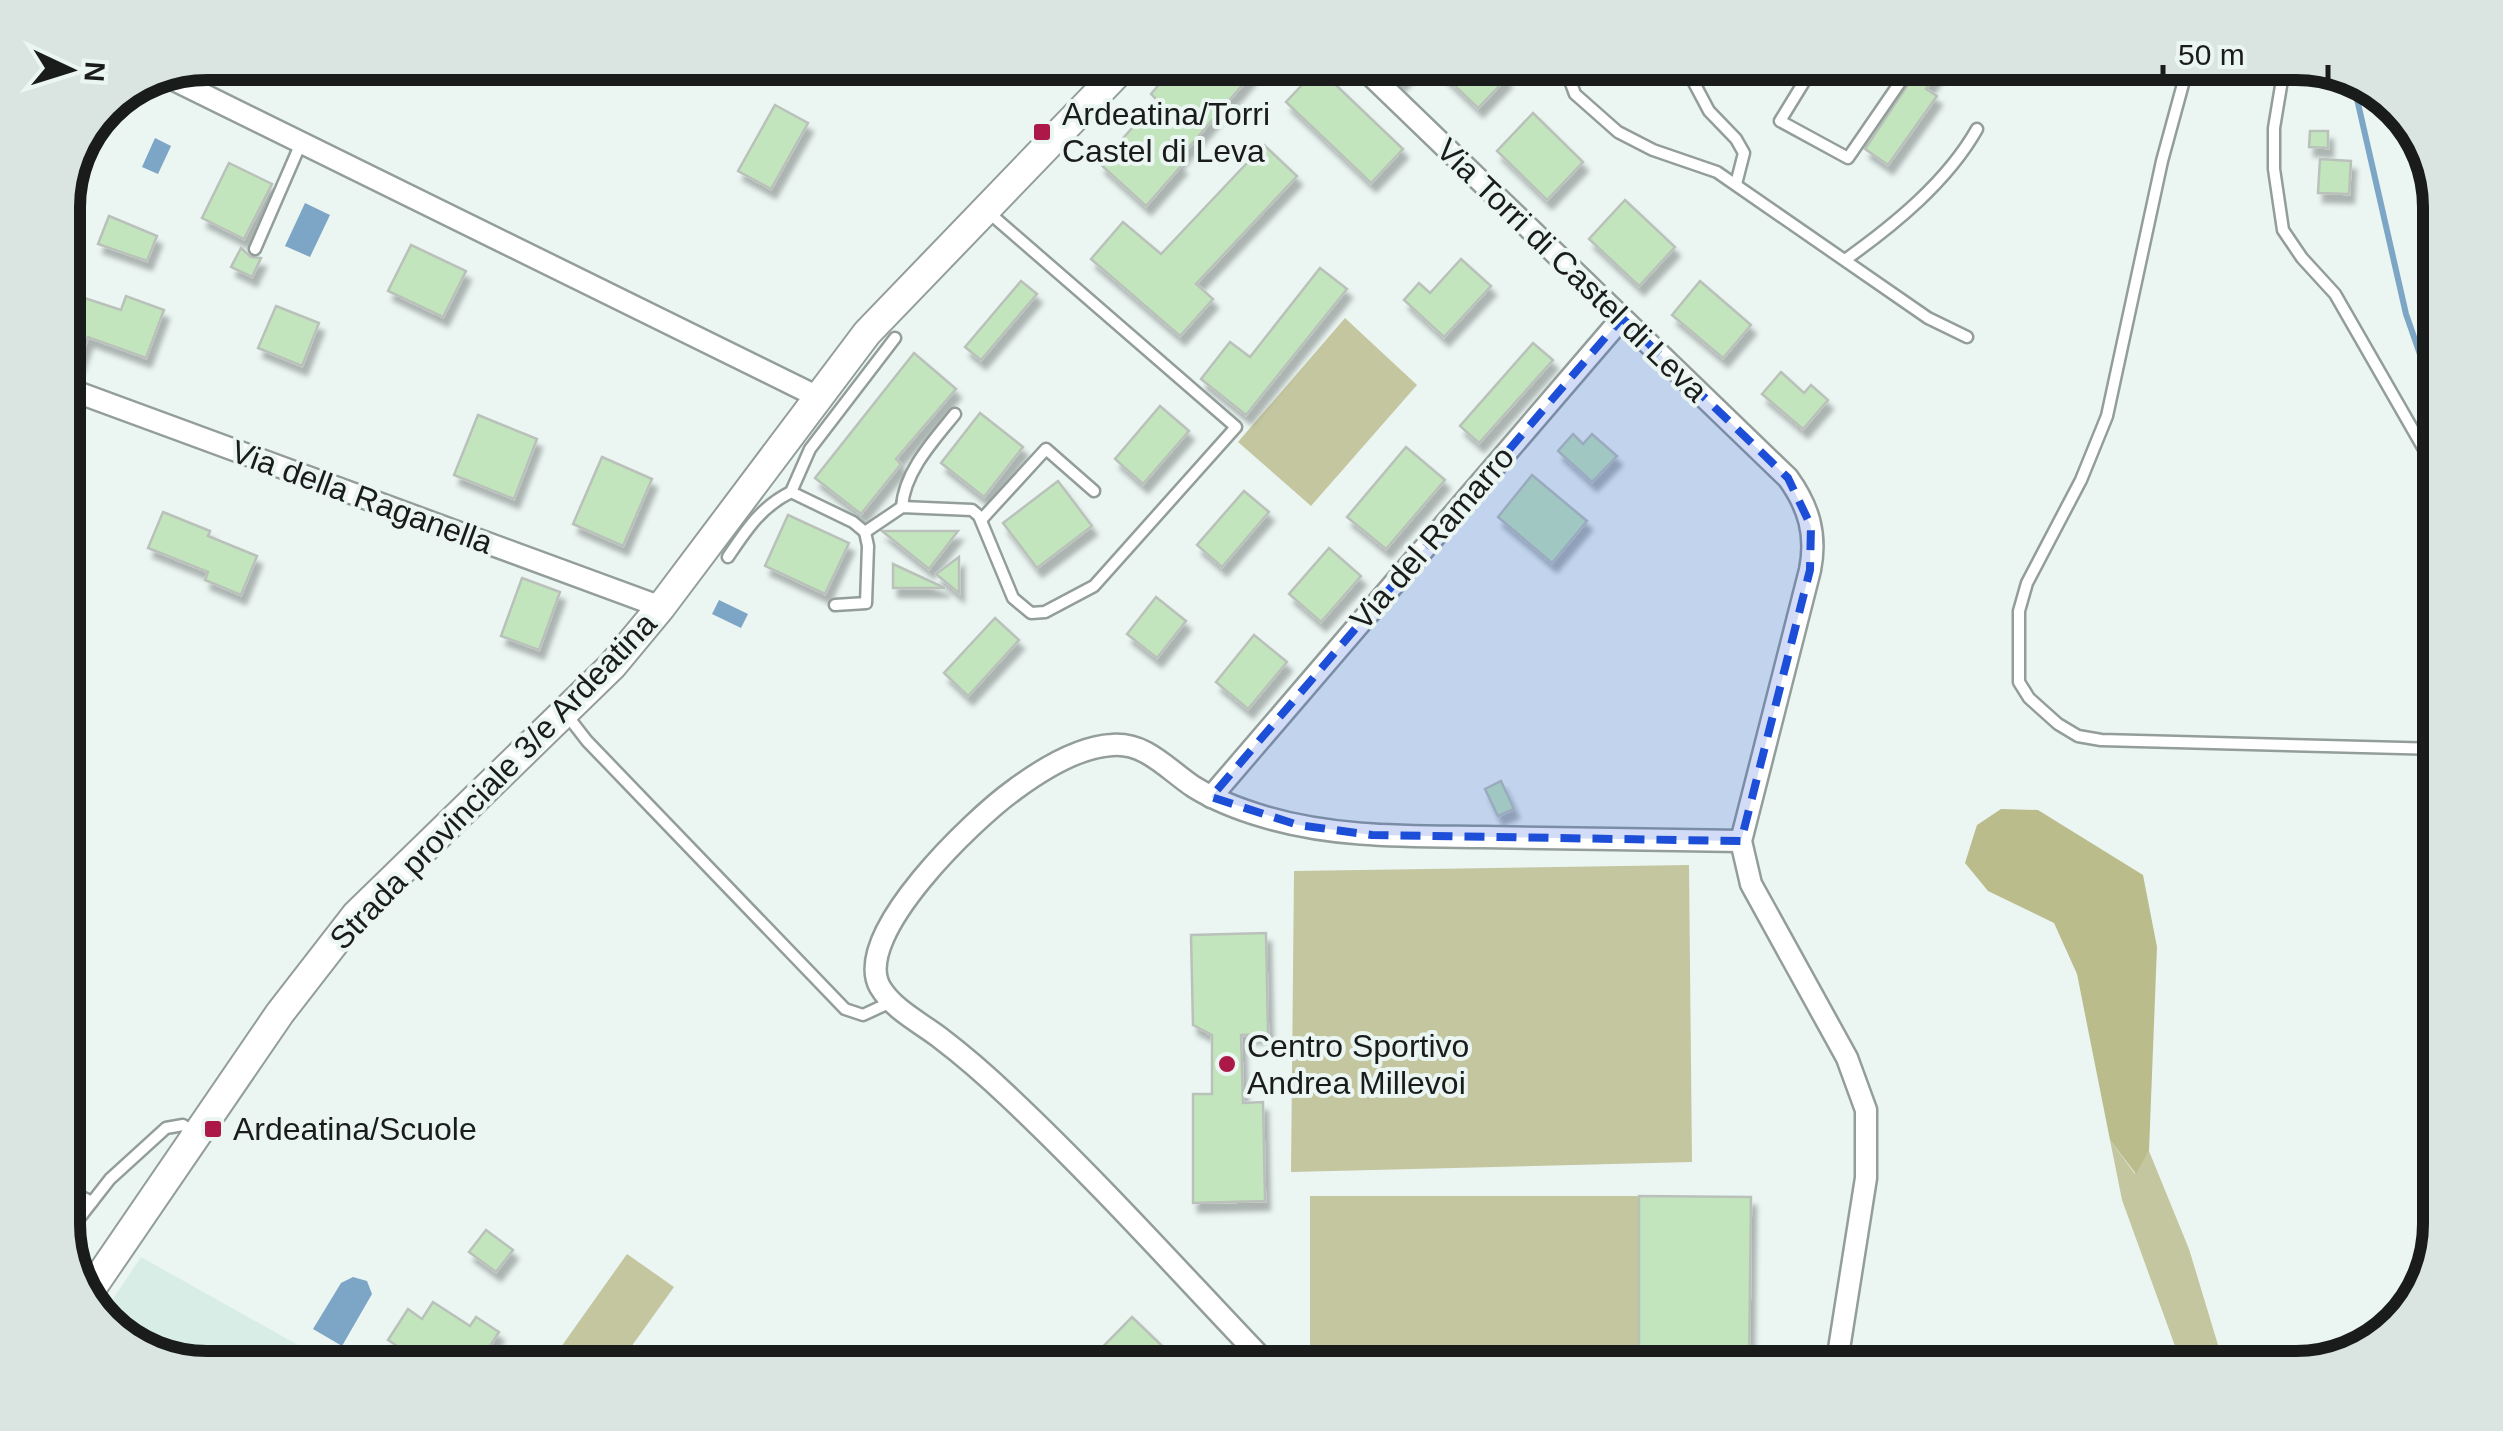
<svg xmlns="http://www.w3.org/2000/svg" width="2503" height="1431" font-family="Arial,sans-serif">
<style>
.built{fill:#d9ede7}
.green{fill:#c4c6a0}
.forest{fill:#babc8c}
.water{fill:#7da5c5}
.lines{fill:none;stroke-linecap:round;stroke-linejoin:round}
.stream{stroke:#7da5c5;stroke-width:6}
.building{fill:#c2e5be;stroke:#bac1ba;stroke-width:2.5;filter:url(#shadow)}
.service-casing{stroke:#939d9a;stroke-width:15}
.minor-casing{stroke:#939d9a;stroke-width:25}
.secondary-casing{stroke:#939d9a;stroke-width:32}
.service{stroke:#fff;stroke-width:10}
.minor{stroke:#fff;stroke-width:20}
.secondary{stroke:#fff;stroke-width:28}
.marked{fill:#1d4ed8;fill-opacity:0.2;stroke:#1d4ed8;stroke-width:8;stroke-dasharray:20 12;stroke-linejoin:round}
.poi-dot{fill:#ac1847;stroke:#ebf6f3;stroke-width:4}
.labels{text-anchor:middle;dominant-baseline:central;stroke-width:8;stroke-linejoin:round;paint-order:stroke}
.poi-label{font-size:32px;fill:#191c1b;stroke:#ebf6f3;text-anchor:start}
.street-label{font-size:32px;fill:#191c1b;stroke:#ebf6f3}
.rim{fill:none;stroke:#191c1b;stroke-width:12}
</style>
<defs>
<filter id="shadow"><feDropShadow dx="5" dy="9" stdDeviation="2.5" flood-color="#0004"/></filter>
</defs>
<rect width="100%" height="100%" fill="#ebf6f3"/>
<polygon class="built" points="141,1257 339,1368 207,1368 135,1349 101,1317"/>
<g class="green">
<polygon points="1345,318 1417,385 1311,506 1238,442"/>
<polygon points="1689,865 1692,1162 1291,1172 1294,871"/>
<polygon points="2110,1140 2135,1174 2149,1151 2189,1249 2225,1368 2183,1368 2122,1200"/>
<rect x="1310" y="1196" width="329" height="167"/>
<polygon points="627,1254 674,1287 616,1368 576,1368 556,1354"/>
</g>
<polygon class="forest" points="2001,809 2038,810 2143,875 2157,947 2149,1151 2136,1174 2110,1140 2077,974 2054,923 1988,891 1965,863 1977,825"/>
<g class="water">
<polygon points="155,138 171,146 158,174 142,167"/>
<polygon points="305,203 330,215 310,257 285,246"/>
<polygon points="719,600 748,614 741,628 712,614"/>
<polygon points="353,1277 367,1281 372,1294 342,1346 313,1329 341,1283"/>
</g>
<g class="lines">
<polyline class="stream" points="2352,77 2406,314 2422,360 2440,397"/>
</g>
<g class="building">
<polygon points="1178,62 1237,62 1251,75 1177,161 1182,165 1146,206 1100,164 1157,100 1151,94"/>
<polygon points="1377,62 1418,62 1399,83"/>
<polygon points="1430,62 1491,62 1507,78 1478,108"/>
<polygon points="1923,62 1945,62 1926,89 1937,96 1888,165 1865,149"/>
<polygon points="1318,68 1403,149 1371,183 1286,102"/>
<polygon points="775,105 808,123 771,189 738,171"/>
<polygon points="1533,113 1583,162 1547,200 1497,151"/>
<polygon points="2310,131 2328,131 2328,148 2309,147"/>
<polygon points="1264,145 1297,176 1196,284 1213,299 1180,336 1091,259 1123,222 1161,254"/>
<polygon points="2320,159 2351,161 2349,194 2318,193"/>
<polygon points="229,163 272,184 244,239 202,218"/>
<polygon points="1625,200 1675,247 1639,286 1589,239"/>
<polygon points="109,216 157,236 147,261 98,244"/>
<polygon points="411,245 466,271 443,317 388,291"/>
<polygon points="241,248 251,257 261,258 252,277 231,267"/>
<polygon points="1461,259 1491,286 1444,337 1404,300 1419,283 1430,293"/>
<polygon points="1320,268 1347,289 1246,415 1201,379 1230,342 1250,357"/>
<polygon points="1021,281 1037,294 981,360 965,347"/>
<polygon points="1700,281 1751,325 1723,358 1672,315"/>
<polygon points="63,291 121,310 126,296 164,310 146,358 88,337 78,365 63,360"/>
<polygon points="276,306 319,323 302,366 258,348"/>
<polygon points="1533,343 1553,360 1479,443 1460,426"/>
<polygon points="914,353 956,389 896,459 901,464 861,514 815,478"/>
<polygon points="1781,372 1804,393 1811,385 1828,400 1803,429 1762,394"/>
<polygon points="1160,406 1189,431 1143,484 1115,459"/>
<polygon points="980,413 1023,447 984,497 941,463"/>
<polygon points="478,415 537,439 514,499 454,475"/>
<polygon points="1573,434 1583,444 1592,434 1617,456 1592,482 1558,451"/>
<polygon points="1406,447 1445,480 1386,549 1347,517"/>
<polygon points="602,457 652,479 623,546 573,524"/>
<polygon points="1532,475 1587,521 1552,563 1498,517"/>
<polygon points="1058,481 1092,526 1037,568 1003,523"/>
<polygon points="1244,491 1269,512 1222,567 1197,545"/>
<polygon points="163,512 210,531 208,536 257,556 241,595 205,580 208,572 148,548"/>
<polygon points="788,515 849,543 825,594 765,566"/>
<polygon points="882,531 958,531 929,569"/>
<polygon points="1329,548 1361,576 1321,622 1289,594"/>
<polygon points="959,557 959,593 936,574"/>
<polygon points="893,564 945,588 893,588"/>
<polygon points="522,578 560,592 539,650 501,636"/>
<polygon points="1156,597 1186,621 1157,658 1127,634"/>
<polygon points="995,618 1019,640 968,696 944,673"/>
<polygon points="1254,635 1287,662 1248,709 1216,682"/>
<polygon points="1501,781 1514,809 1498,816 1485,789"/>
<polygon points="1266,933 1268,1034 1241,1035 1243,1103 1263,1102 1265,1201 1193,1203 1193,1094 1212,1094 1212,1035 1193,1025 1191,935"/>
<polygon points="1639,1196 1751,1197 1749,1364 1639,1363"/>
<polygon points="486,1230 513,1250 496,1272 469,1252"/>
<polygon points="433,1302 470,1326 476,1317 499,1332 476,1368 431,1368 388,1340 408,1309 422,1319"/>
<polygon points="1132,1317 1185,1368 1082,1368"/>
</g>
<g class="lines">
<defs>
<g id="service">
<polyline points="1563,62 1575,94 1618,132 1653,150 1717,172 1928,318 1967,337"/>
<polyline points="1683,62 1709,111 1736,139 1744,153 1736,184"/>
<polyline points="2189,62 2162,161 2107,416 2081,480 2027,583 2019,611 2019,682 2029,698 2058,724 2078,736 2101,740 2440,749"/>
<polyline points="2285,62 2274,128 2274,169 2283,230 2302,258 2335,294 2440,477"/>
<polyline points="1810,72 1780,121 1848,158 1914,62"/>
<polyline points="255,249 301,143"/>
<path d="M 1845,260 C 1894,225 1947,182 1977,129"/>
<polyline points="895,338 810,449 791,492 853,522 865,532 902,507 972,510 979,516 1013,598 1031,613 1045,612 1094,586 1236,427 987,211"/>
<path d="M 902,507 C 904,472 934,440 955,414"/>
<polyline points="981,520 1046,449 1094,491"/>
<path d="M 728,557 C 747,529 761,507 791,492"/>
<polyline points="835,605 866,603 868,546 865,532"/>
<polyline points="566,714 587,741 845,1009 863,1015 891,1002"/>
<polyline points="63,1188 92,1202"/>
<polyline points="64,1238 110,1179 166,1128 183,1125 195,1134"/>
</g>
<g id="minor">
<path d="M 1357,62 L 1788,478 C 1809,507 1817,535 1810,570 L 1741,841 L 1751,884 L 1847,1058 L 1866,1110 L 1866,1178 L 1836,1368"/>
<polyline points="170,78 818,397"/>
<polyline points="63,387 661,607"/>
<polyline points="1211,797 1622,318"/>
<path d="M 1271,1368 C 1185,1278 1101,1184 1010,1098 C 988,1077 964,1056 939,1037 C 919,1022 893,1009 880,987 C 851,935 975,818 1014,790 C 1041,770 1077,747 1112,745 C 1146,742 1168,770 1194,787 C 1215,800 1241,810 1265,817 C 1336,838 1410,836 1483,837 C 1569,838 1655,840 1741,841"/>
</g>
<polyline id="secondary" points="85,1298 280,1013 356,915 612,666 661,607 867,333 1128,62"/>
</defs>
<use href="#service" class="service-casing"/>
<use href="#minor" class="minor-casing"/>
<use href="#secondary" class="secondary-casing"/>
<use href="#service" class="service"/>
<use href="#minor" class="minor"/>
<use href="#secondary" class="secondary"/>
</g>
<path class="marked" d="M 1622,318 L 1788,478 L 1811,526 L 1810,570 L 1741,841 L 1372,835 L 1298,825 L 1211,797 Z"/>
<g class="poi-dot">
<rect x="1032" y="122" width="20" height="20" rx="5"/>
<circle cx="1227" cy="1064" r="10"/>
<rect x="203" y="1119" width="20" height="20" rx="5"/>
</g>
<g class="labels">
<g class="poi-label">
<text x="1062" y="114">Ardeatina/Torri<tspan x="1062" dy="37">Castel di Leva</tspan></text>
<text x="1247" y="1046">Centro Sportivo<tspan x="1247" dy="37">Andrea Millevoi</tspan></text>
<text x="233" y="1129">Ardeatina/Scuole</text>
</g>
<g class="street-label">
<text transform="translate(1572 270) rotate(44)">Via Torri di Castel di Leva</text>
<text transform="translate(362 497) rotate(20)">Via della Raganella</text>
<text transform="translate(1432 538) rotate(-49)">Via del Ramarro</text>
<text transform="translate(493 781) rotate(-46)">Strada provinciale 3/e Ardeatina</text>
</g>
</g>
<path d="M0 0H2503V1431H0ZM207 80H2296A127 127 0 0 1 2423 207V1224A127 127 0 0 1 2296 1351H207A127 127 0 0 1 80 1224V207A127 127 0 0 1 207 80Z" fill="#dae5e2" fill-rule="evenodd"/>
<path class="rim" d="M207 80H2296A127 127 0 0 1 2423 207V1224A127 127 0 0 1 2296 1351H207A127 127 0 0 1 80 1224V207A127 127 0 0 1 207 80Z"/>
<g transform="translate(70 70) rotate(94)" stroke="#ebf6f3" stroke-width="8" paint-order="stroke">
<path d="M0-8L18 38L0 25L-18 38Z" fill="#191c1b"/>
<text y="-15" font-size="28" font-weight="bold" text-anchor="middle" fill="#191c1b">N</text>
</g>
<path d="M2163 65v15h165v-15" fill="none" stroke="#191c1b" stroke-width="5"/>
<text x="2178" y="65" font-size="30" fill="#191c1b" stroke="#ebf6f3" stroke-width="8" paint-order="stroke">50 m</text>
</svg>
